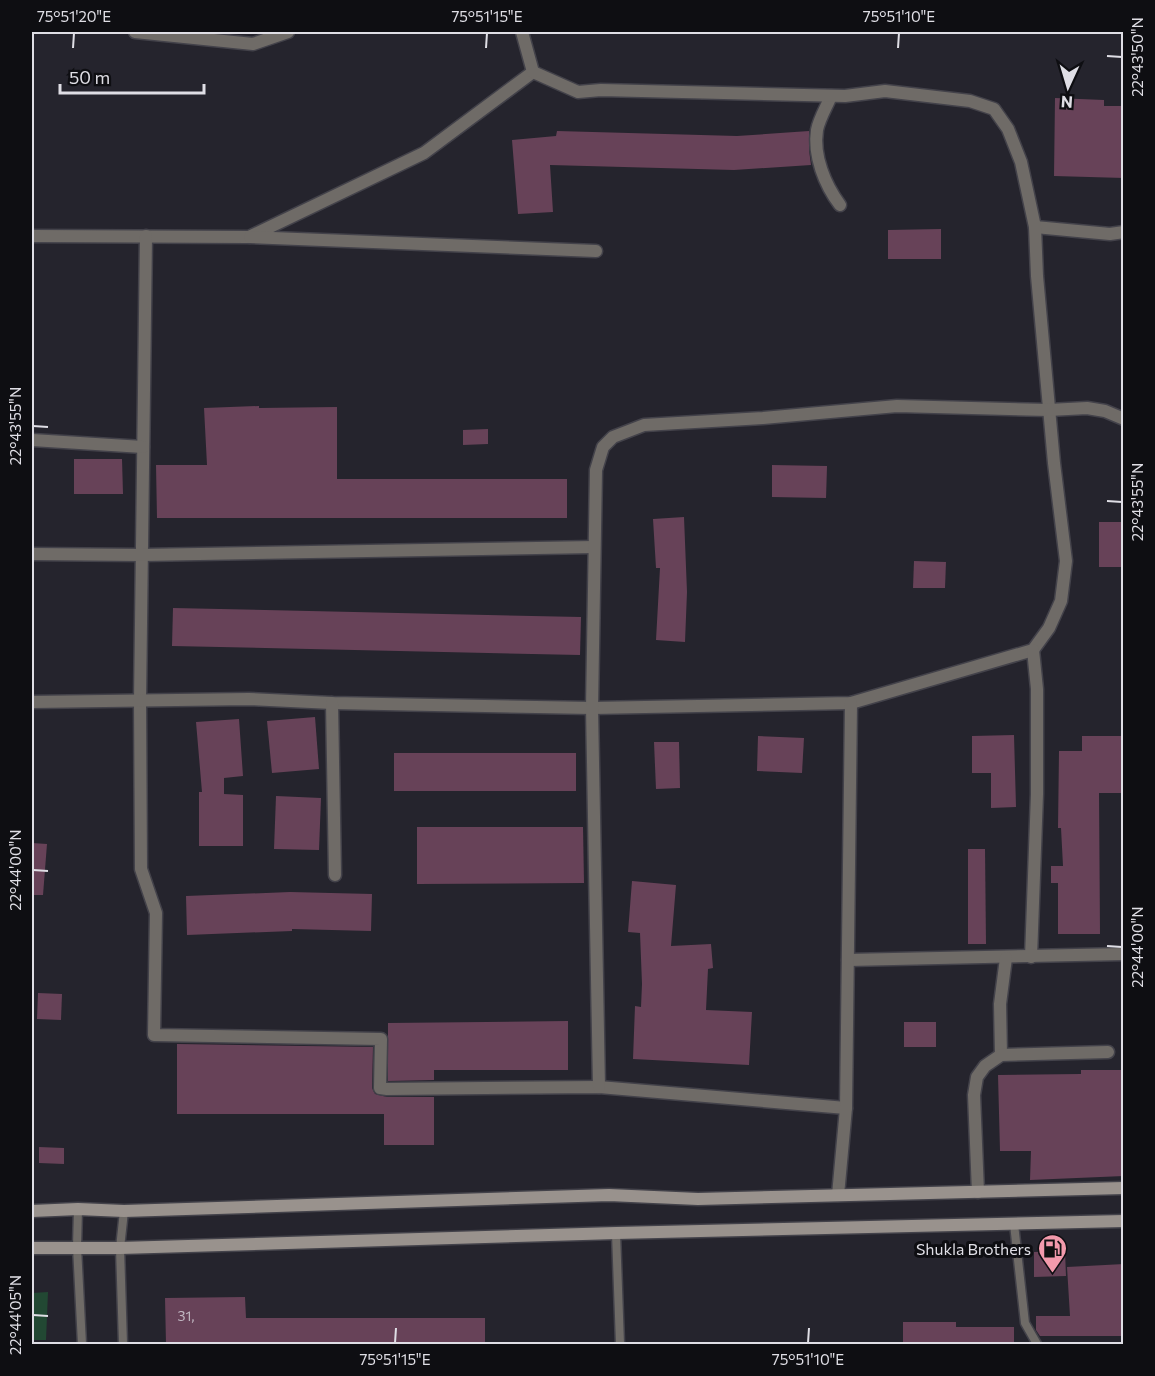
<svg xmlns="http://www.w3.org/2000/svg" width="1155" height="1376" font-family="Commissioner,sans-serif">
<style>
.green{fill:#224833}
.building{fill:#674258}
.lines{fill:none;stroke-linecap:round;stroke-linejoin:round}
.lane-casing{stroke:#43424a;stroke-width:11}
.street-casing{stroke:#43424a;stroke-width:15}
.secondary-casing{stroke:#43424a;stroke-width:15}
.lane{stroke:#6f6b67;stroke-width:8}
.street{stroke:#6f6b67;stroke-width:12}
.secondary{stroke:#99928d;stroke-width:12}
.ticks{fill:none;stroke:#dfdee5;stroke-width:2}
.labels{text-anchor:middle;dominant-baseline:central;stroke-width:6;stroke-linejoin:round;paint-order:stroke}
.number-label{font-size:14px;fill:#c1b7c2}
.poi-label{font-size:16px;fill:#dfdee5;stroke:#0e0e12;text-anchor:end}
.neatline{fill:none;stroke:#dfdee5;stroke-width:2}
.ticks-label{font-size:15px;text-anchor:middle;fill:#dfdee5}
</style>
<rect width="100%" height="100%" fill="#25242d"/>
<polygon class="green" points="48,1292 46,1340 32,1340 32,1293"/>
<g class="building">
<polygon points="1055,98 1104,100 1104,106 1124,106 1124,178 1054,176"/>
<polygon points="557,131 737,136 809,131 809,150 811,165 734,170 550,165 553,212 518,214 512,140 556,136"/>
<polygon points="941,229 941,259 888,259 888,230"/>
<polygon points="259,406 259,408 337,407 337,479 567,479 567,518 157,518 156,465 207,465 204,408"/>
<polygon points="488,429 488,444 463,445 463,430"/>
<polygon points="74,459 122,459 123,494 74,494"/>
<polygon points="772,465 827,466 826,498 772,497"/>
<polygon points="684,517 687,592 685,642 656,640 660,568 656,568 653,519"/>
<rect x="1099" y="522" width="25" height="45"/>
<polygon points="914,561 946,562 945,588 913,588"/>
<polygon points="173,608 581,617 580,655 172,646"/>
<polygon points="315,717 319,769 272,773 267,721"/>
<polygon points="239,719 243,776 224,778 224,794 243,795 243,846 199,846 199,792 202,792 196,722"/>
<polygon points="1014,735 1016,807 991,808 991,773 972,773 972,736"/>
<polygon points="758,736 804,738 802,773 757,771"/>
<polygon points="1082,736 1124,736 1124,793 1099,793 1100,934 1058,934 1058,883 1051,883 1051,866 1063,866 1061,828 1058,828 1059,751 1082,751"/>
<polygon points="654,742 679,742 680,788 656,789"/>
<rect x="394" y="753" width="182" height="38"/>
<polygon points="276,796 321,798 319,850 274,849"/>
<polygon points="417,827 583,827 584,883 417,884"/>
<polygon points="32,843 47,844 43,895 32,895"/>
<polygon points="968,849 985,849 986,944 968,944"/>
<polygon points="632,881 676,885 671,946 711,944 713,968 708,969 706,1010 752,1012 749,1065 633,1059 635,1006 641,1007 642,984 640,933 628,932"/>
<polygon points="290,892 372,894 371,931 292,929 292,931 187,935 186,896"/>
<polygon points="38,993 62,994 61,1020 37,1019"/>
<polygon points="568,1021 568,1070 434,1070 434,1080 388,1081 388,1023"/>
<rect x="904" y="1022" width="32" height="25"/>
<polygon points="177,1044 373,1047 372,1088 375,1094 387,1097 434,1097 434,1145 384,1145 384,1114 177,1114"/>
<polygon points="1081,1070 1124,1070 1124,1176 1030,1180 1031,1151 1000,1151 998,1075 1081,1074"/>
<polygon points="39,1147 64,1148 64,1164 39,1163"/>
<polygon points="1065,1251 1066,1276 1034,1277 1034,1252"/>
<polygon points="1124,1264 1124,1336 1040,1336 1036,1330 1036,1316 1070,1316 1067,1267"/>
<polygon points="245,1297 246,1318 485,1318 485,1344 166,1344 165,1298"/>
<polygon points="903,1322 956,1322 956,1327 1014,1327 1014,1344 903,1344"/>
</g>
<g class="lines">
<defs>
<g id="lane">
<polyline points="78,1209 77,1247 82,1344"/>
<polyline points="1014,1224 1025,1323 1037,1344"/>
<polyline points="616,1233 620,1344"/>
<polyline points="123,1344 120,1248 124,1211"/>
</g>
<g id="street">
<polyline points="135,32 253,44 288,32"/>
<path d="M 831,96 C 827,106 819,119 817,130 C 813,156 825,185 840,205"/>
<polyline points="1035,227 1110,234 1124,232"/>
<polyline points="32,236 249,237 424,153 533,72"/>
<polyline points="146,236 140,701 141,869 156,913 154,1035 381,1039 380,1088 387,1089 599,1087 846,1108"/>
<polyline points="250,237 596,251"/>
<polyline points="32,440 143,447"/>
<polyline points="32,554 142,555 594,547"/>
<polyline points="32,702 249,699 332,703 592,708 851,703 1033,650 1049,628 1061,601 1066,561 1054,463 1037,276 1035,227 1021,162 1008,129 994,109 970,101 885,91 845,96 601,90 578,92 533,72 522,32"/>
<polyline points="332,703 335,875"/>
<polyline points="1031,957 1037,794 1037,689 1033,650"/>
<polyline points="848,960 1124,954"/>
<polyline points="1001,1055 1000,1004 1006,958"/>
<polyline points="599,1087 592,708 596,470 603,447 613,437 644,425 763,418 897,406 1049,410 1087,408 1105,411 1124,419"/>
<polyline points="978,1192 974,1095 977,1077 985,1066 1001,1055 1108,1052"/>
<polyline points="838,1195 846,1108 851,703"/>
</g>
<g id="secondary">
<polyline points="32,1211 78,1209 124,1211 609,1195 698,1199 1124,1188"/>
<polyline points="32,1248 120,1248 616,1233 1124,1221"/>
</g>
</defs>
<use href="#lane" class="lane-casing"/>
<use href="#street" class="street-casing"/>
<use href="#secondary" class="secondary-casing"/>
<use href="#lane" class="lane"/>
<use href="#street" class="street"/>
<use href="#secondary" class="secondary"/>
</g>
<path class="ticks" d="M 73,48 L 74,33M 486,48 L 487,33M 898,48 L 899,33M 1107,56 L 1122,57M 33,426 L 48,427M 1107,501 L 1122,502M 33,870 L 48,871M 1107,946 L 1122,947M 33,1315 L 48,1316M 395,1343 L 396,1328M 808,1343 L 809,1328"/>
<defs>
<symbol id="fuel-pin" viewBox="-11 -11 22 30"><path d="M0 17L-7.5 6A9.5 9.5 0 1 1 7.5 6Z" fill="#f39aac" stroke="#0e0e12"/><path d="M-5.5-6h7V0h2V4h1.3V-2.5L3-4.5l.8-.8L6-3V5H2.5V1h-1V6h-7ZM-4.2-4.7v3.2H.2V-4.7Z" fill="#111"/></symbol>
</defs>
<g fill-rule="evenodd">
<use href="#fuel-pin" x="1036" y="1232" width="33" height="45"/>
</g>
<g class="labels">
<g class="number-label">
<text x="186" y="1315">31,</text>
</g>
<g class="poi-label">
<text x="1031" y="1248">Shukla Brothers</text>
</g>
</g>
<rect width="1155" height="1376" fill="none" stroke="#0e0e12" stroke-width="66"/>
<g transform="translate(1068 87) rotate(184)" stroke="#0e0e12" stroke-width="4.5" paint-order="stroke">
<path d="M0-4.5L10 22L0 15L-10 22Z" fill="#dfdee5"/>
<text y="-9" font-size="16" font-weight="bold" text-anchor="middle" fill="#dfdee5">N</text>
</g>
<path d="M60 84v9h144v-9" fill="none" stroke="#dfdee5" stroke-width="3"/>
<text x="69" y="84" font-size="18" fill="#dfdee5" stroke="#0e0e12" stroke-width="4.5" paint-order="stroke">50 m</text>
<rect x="33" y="33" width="1089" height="1310" class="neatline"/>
<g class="ticks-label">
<text x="74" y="22">75°51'20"E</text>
<text x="487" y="22">75°51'15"E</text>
<text x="899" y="22">75°51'10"E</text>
<text transform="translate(1138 57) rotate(-90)" y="5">22°43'50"N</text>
<text transform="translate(16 426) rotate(-90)" y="5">22°43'55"N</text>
<text transform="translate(1138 502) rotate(-90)" y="5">22°43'55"N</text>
<text transform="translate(16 870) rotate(-90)" y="5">22°44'00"N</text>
<text transform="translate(1138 947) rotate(-90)" y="5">22°44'00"N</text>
<text transform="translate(16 1315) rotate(-90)" y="5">22°44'05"N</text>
<text x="395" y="1365">75°51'15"E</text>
<text x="808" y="1365">75°51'10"E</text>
</g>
</svg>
